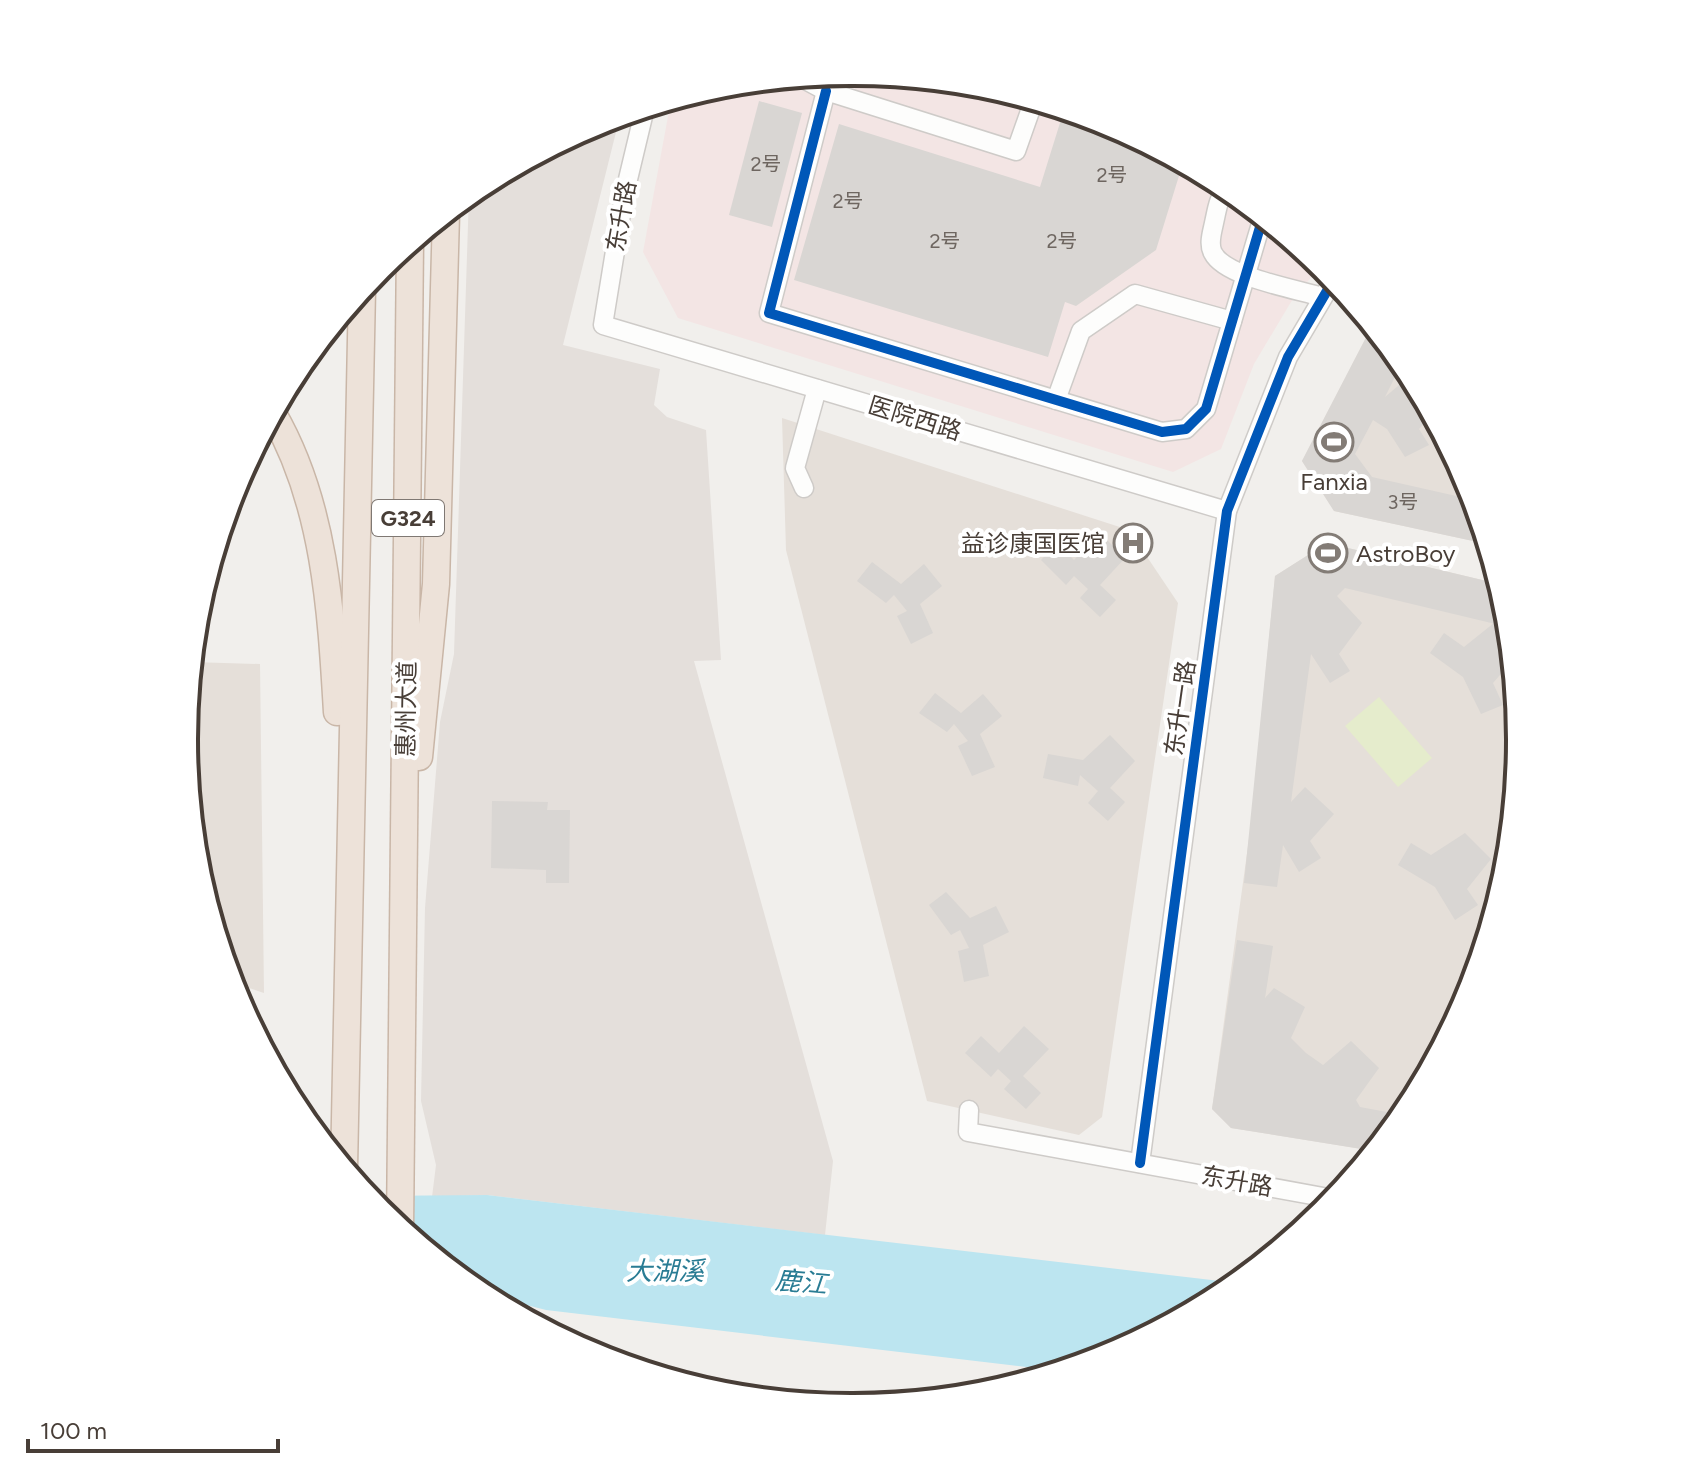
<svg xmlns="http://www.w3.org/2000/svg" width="1704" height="1479" font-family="Figtree,'Noto Sans SC',sans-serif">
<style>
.residential{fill:#e5dfd9}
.industrial{fill:#e4dfdb}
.medical{fill:#f3e5e4}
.green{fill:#e5eccc}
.water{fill:#bce5f0}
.building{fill:#d9d6d3}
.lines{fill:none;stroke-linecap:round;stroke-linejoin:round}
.minor-casing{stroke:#cecbc8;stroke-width:21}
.highway-casing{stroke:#c9b6a7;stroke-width:29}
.minor{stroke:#fdfdfc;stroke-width:18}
.highway{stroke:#ede2d9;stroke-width:26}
.cycleway-casing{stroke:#fff;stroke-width:15}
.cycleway{stroke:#0057b8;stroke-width:10}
.labels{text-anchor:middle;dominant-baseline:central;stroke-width:8;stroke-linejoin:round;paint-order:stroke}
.number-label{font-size:20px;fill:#6e6660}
.shield{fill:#fff;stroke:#7f7873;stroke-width:2}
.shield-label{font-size:22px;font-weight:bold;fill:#483e37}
.street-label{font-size:24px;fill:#483e37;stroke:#fff}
.poi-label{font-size:24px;fill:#483e37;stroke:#fff}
.water-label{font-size:26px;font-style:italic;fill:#297c94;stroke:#fff}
.rim{fill:none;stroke:#483e37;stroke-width:4}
</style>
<rect width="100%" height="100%" fill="#f1efec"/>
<g class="residential">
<polygon points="1372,326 1407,369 1469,484 1487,544 1334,511 1302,461"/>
<polygon points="782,418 1129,530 1178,603 1102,1117 1079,1135 927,1101 786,550"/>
<polygon points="1327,543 1499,584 1507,610 1519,740 1507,870 1469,995 1407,1111 1374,1151 1231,1128 1212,1109 1251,824 1275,576"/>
<polygon points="192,662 260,664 264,993 231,982 197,869 185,739"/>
</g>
<polygon class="industrial" points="620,116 563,345 660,369 654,405 667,417 706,430 721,660 694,661 833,1161 825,1235 487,1195 432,1197 436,1165 421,1101 425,908 440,722 454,654 469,194 597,123"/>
<polygon class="medical" points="852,72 983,85 1108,123 1223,185 1321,265 1291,302 1254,364 1221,449 1173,472 678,318 643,252 671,100 722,85"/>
<polygon class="green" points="1379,697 1432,758 1398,787 1345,726"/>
<polygon class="water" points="487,1195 1237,1283 1222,1295 1107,1356 1060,1371 546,1310 479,1293 380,1211 367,1196"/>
<g class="building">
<polygon points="759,101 802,113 772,227 729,215"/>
<polygon points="1064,110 1108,123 1183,163 1156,250 1076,306 1065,302 1048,357 794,280 839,124 1040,187"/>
<polygon points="1372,326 1402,363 1385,397 1411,375 1432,415 1419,429 1429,445 1405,457 1387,429 1373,420 1355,454 1372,477 1474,500 1487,544 1334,511 1302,461"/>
<polygon points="1100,533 1125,558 1100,585 1116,600 1100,617 1080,598 1088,589 1074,576 1066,585 1041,560 1057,543 1074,560"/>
<polygon points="1327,543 1499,584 1508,627 1345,588 1337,596 1362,623 1339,654 1350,671 1330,683 1311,654 1291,802 1305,787 1334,814 1310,841 1321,858 1299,872 1283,845 1277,887 1244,883 1275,576"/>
<polygon points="872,562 901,584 924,564 942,586 920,604 933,633 911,644 897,616 907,611 894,595 886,603 857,581"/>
<polygon points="1494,623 1510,641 1512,661 1493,683 1503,705 1481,714 1463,677 1430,653 1444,633 1464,647"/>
<polygon points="935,693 961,713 983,694 1002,716 980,734 995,767 972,776 958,746 968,741 954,724 947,732 919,713"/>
<polygon points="1110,735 1135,761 1110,788 1125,802 1108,821 1088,803 1098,791 1080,775 1078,786 1043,778 1048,754 1083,760"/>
<polygon points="492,801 548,802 547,810 570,810 569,883 546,883 546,870 491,868"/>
<polygon points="1465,833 1491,859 1467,889 1478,905 1455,920 1435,887 1398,865 1411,843 1431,855"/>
<polygon points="946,892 970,918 996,906 1009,932 983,945 989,976 964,982 958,951 969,948 960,930 951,935 929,905"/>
<polygon points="1237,940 1273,946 1265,998 1274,988 1305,1007 1291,1038 1306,1053 1323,1065 1351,1041 1379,1068 1356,1100 1360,1107 1403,1115 1374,1151 1231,1128 1212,1109"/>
<polygon points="1024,1026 1049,1049 1023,1076 1041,1093 1026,1109 1004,1089 1011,1081 998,1069 991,1077 965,1053 981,1036 999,1053"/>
</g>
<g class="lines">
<defs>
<g id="minor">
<polyline points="800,77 826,91 1016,151 1034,100"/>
<polyline points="826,91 769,313 1162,432 1186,429 1206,409 1263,217"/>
<polyline points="645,108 624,196 603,325 1227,511"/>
<path d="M 1227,188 C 1218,198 1217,210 1214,223 C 1212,233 1208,244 1213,253 C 1225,277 1296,289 1322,297"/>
<polyline points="1056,400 1081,331 1135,294 1232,321"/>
<polyline points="804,488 795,468 817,389"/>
<polyline points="969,1110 968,1132 1334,1199"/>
<polyline points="1140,1163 1227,511 1288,357 1334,279"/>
</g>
<g id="highway">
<path d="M 273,414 C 325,504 331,610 337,712"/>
<polyline points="419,757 436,584 446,214"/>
<polyline points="344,1168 362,290"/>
<polyline points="400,1228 410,243"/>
</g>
</defs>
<use href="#minor" class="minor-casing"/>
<use href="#highway" class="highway-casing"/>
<use href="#minor" class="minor"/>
<use href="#highway" class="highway"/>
<defs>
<g id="cycleway">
<polyline points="826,91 769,313 1162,432 1186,429 1206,409 1263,217"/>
<polyline points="1140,1163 1227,511 1288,357 1334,279"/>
</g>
</defs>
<use href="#cycleway" class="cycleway-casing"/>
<use href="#cycleway" class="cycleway"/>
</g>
<defs>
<symbol id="stadium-ring" viewBox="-11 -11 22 22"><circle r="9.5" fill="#fff" stroke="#837c76" stroke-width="1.5"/><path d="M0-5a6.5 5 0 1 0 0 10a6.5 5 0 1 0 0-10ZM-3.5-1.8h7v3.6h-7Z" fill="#837c76"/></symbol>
<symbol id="hospital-ring" viewBox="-11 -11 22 22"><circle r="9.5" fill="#fff" stroke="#837c76" stroke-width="1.5"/><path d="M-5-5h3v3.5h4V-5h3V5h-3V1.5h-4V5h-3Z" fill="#837c76"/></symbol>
</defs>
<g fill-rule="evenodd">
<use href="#stadium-ring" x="1312" y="420" width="44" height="44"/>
<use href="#hospital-ring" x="1111" y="521" width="44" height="44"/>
<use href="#stadium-ring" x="1306" y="531" width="44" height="44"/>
</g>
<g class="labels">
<g class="number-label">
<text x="766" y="164">2号</text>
<text x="1112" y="175">2号</text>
<text x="848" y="201">2号</text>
<text x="945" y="241">2号</text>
<text x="1062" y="241">2号</text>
<text x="1403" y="502">3号</text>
</g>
<rect class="shield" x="372" y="500" width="72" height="36" rx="6"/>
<g class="shield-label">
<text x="408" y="518">G324</text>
</g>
<g class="street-label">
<text transform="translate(621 216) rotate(-80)">东升路</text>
<text transform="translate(915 418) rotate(17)">医院西路</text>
<text transform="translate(1180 708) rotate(-82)">东升一路</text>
<text transform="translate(406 709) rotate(-89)">惠州大道</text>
<text transform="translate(1237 1181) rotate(10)">东升路</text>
</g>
<g class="poi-label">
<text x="1334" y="481">Fanxia</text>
<text x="1105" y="543" text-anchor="end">益诊康国医馆</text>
<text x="1356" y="553" text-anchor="start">AstroBoy</text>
</g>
<g class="water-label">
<text x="665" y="1271">大湖溪</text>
<text transform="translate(801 1282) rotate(5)">鹿江</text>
</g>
</g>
<path d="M0 0H1704V1479H0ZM851 86H853A653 653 0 0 1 1506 739V740A653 653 0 0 1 853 1393H851A653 653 0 0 1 198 740V739A653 653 0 0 1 851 86Z" fill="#fff" fill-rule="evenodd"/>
<path class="rim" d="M851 86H853A653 653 0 0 1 1506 739V740A653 653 0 0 1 853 1393H851A653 653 0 0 1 198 740V739A653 653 0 0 1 851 86Z"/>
<path d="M28 1439v12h250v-12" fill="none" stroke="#483e37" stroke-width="4"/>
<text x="40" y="1439" font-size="24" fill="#483e37" stroke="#ffffff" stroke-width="6" paint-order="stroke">100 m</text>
</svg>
